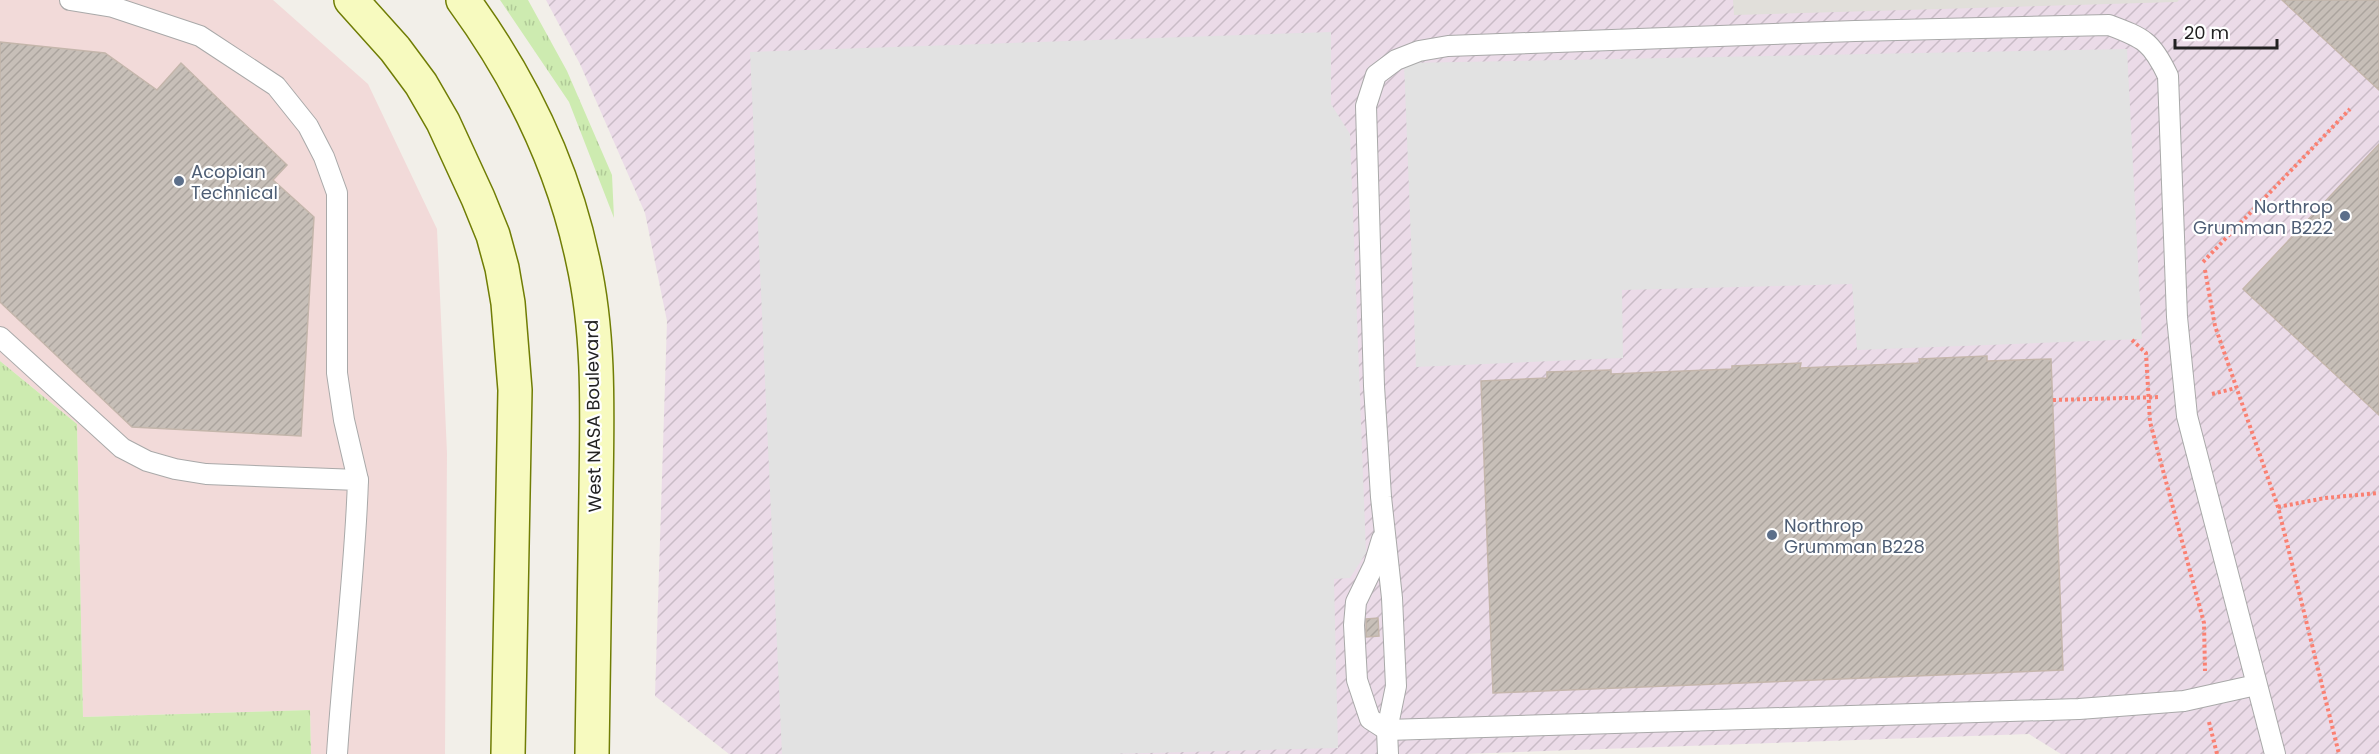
<svg xmlns="http://www.w3.org/2000/svg" width="2379" height="754" font-family="Poppins,sans-serif">
<style>
.commercial{fill:#f2dad9}
.industrial{fill:url(#industrial-furrows)}
.airport{fill:#e1dfda}
.grass{fill:url(#grass-tufts)}
.parking{fill:#e2e2e2}
.building{fill:url(#building-hatch);stroke:#c4b6ab;stroke-width:1.5}
.lines{fill:none;stroke-linecap:round;stroke-linejoin:round}
.lane-casing{stroke:#a9a9a9;stroke-width:22}
.secondary-casing{stroke:#707d05;stroke-width:36}
.path{stroke:#fa8072;stroke-width:4;stroke-dasharray:3 3;stroke-linecap:butt}
.lane{stroke:#fff;stroke-width:20}
.secondary{stroke:#f7fabf;stroke-width:33}
.service-dot{fill:#5c6f8a;stroke:#fff;stroke-width:2}
.labels{text-anchor:middle;dominant-baseline:central;stroke-width:4.5;stroke-linejoin:round;paint-order:stroke}
.service-label{font-size:18px;fill:#4e5e75;stroke:#fff;text-anchor:start}
.street-label{font-size:18px;fill:#222;stroke:#fff}
</style>
<defs>
<pattern id="industrial-furrows" width="10" height="10" patternUnits="userSpaceOnUse" patternTransform="scale(1.5)"><rect width="10" height="10" fill="#ebdbe8"/><path d="M-1 1l2-2M0 10L10 0M9 11l2-2" fill="none" stroke="#c9bcc7"/></pattern>
<pattern id="grass-tufts" width="24" height="20" patternUnits="userSpaceOnUse" patternTransform="scale(1.5)"><rect width="24" height="20" fill="#cdebb0"/><path d="M3 7l-1-3M5 7V3M7 7l1-3M15 17l-1-3M17 17v-4M19 17l1-3" fill="none" stroke="#b0c997"/></pattern>
<pattern id="building-hatch" width="6" height="6" patternUnits="userSpaceOnUse" patternTransform="scale(1.5)"><rect width="6" height="6" fill="#c7bfb8"/><path d="M-1 1l2-2M0 6l6-6M5 7l2-2" fill="none" stroke="#aba49e"/></pattern>
</defs>
<rect width="100%" height="100%" fill="#f2efe9"/>
<polygon class="commercial" points="0,0 273,0 368,84 437,229 447,453 445,754 311,754 310,710 83,717 77,424 0,361"/>
<polygon class="industrial" points="546,0 2379,0 2379,754 2061,754 2029,734 1463,754 729,754 655,696 667,321 645,213 580,64"/>
<polygon class="airport" points="1733,0 2179,0 2177,2 1734,15"/>
<g class="grass">
<polygon points="500,0 528,0 567,71 612,175 614,218 569,102"/>
<polygon points="0,361 77,424 83,717 310,710 311,754 0,754"/>
</g>
<g class="parking">
<polygon points="1331,32 1331,104 1350,134 1366,553 1350,578 1334,579 1338,748 1109,754 782,754 750,52"/>
<polygon points="2127,49 2142,339 1857,350 1852,284 1622,290 1623,358 1416,367 1404,63"/>
</g>
<g class="building">
<polygon points="2282,0 2379,0 2379,90"/>
<polygon points="0,42 105,53 157,90 181,63 287,165 273,180 314,217 301,436 132,427 0,302"/>
<polygon points="2379,144 2379,415 2243,289"/>
<polygon points="1987,356 1987,361 2051,359 2063,670 1493,693 1481,381 1547,378 1547,372 1611,370 1611,374 1732,369 1732,366 1801,363 1800,368 1920,363 1919,359"/>
<polygon points="1378,618 1379,636 1366,637 1366,619"/>
</g>
<g class="lines">
<defs>
<g id="lane">
<polyline points="70,0 113,7 200,36 276,86 308,126 324,157 337,193 337,373 344,420 358,480"/>
<path d="M 0,337 L 122,448 L 147,461 L 175,469 L 206,474 L 358,480 C 355,572 343,663 337,754"/>
<polyline points="1382,539 1374,565 1356,602 1354,625 1357,680 1370,719 1387,730 2079,709 2184,701 2256,685"/>
<path d="M 1388,754 L 1387,730 L 1396,686 L 1392,598 L 1381,497 L 1374,386 L 1366,106 L 1376,75 L 1396,60 L 1419,51 L 1448,46 L 1855,31 L 2109,25 C 2144,38 2152,42 2168,76 L 2177,317 L 2187,416 L 2275,754"/>
</g>
<g id="secondary">
<polyline points="351,0 395,49 421,84 443,122 478,198 493,235 502,268 508,303 515,390 508,754"/>
<path d="M 463,0 C 520,78 563,166 583,261 C 600,337 597,415 596,491 C 595,579 593,666 592,754"/>
</g>
</defs>
<use href="#lane" class="lane-casing"/>
<use href="#secondary" class="secondary-casing"/>
<g class="path">
<polyline points="2203,262 2350,109"/>
<polyline points="2205,270 2215,326 2278,507 2339,754"/>
<polyline points="2132,340 2146,353 2150,422 2204,623 2205,671"/>
<polyline points="2212,394 2236,388"/>
<polyline points="2053,400 2160,397"/>
<polyline points="2278,507 2325,498 2379,493"/>
<polyline points="2209,722 2217,754"/>
</g>
<use href="#lane" class="lane"/>
<use href="#secondary" class="secondary"/>
</g>
<g class="service-dot">
<circle cx="179" cy="181" r="6"/>
<circle cx="2345" cy="216" r="6"/>
<circle cx="1772" cy="535" r="6"/>
</g>
<g class="labels">
<g class="service-label">
<text x="191" y="171">Acopian<tspan x="191" dy="21">Technical</tspan></text>
<text x="2333" y="206" text-anchor="end">Northrop<tspan x="2333" dy="21">Grumman B222</tspan></text>
<text x="1784" y="525">Northrop<tspan x="1784" dy="21">Grumman B228</tspan></text>
</g>
<g class="street-label">
<text transform="translate(593 416) rotate(-91)">West NASA Boulevard</text>
</g>
</g>
<path d="M2175 39v9h102v-9" fill="none" stroke="#222222" stroke-width="3"/>
<text x="2184" y="39" font-size="18" fill="#222222" stroke="#ffffff" stroke-width="4.5" paint-order="stroke">20 m</text>
</svg>
